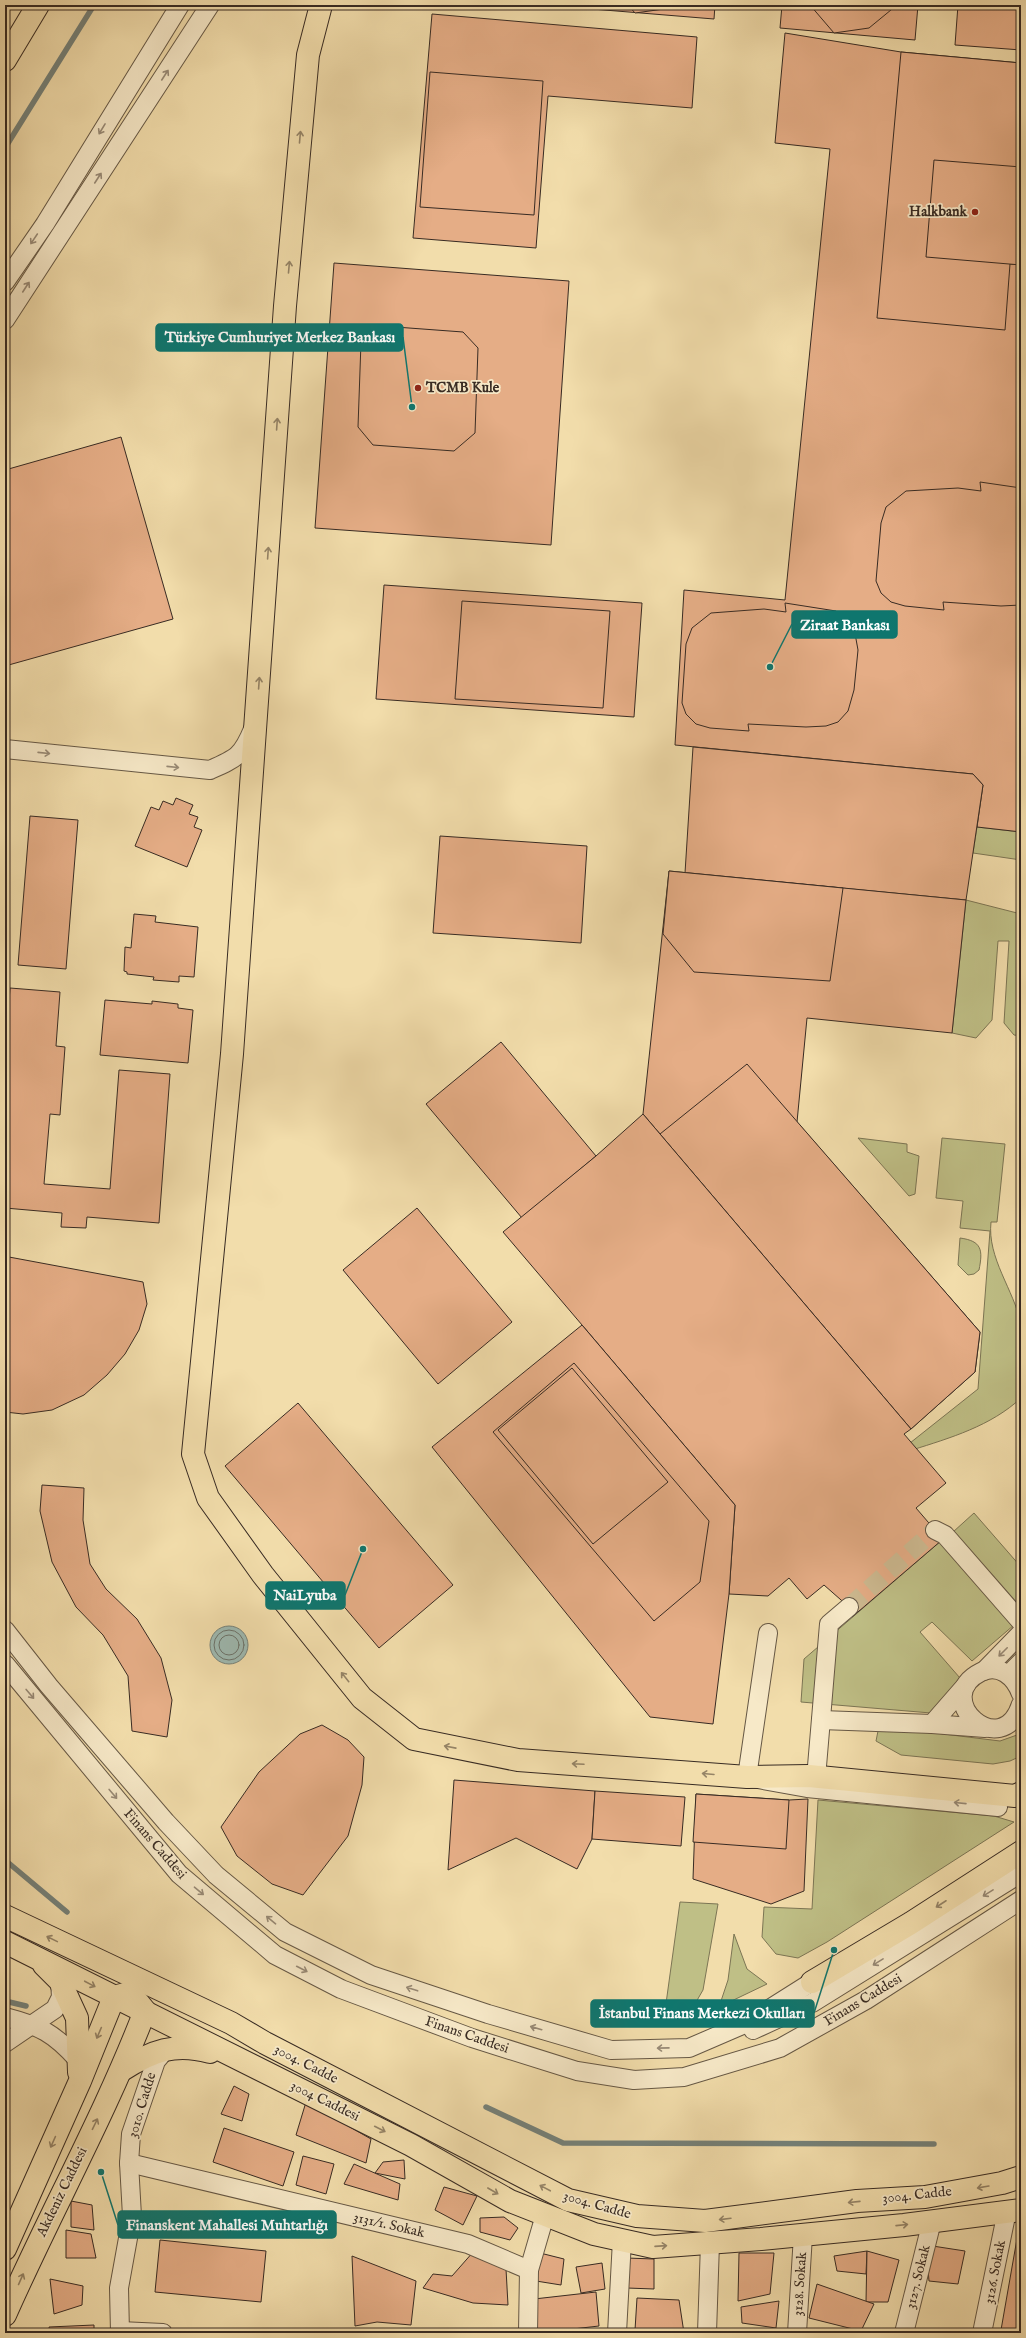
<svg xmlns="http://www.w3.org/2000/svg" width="1026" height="2338" font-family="'IM FELL English',serif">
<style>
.green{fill:#bfbf86;stroke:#7c7554}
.water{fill:#9ebab2;stroke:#758179}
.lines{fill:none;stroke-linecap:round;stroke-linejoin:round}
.shore{stroke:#6b726a;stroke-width:1}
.stream{stroke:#758179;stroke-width:5.5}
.building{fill:#e5ad86;stroke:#382b23}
.minor-tunnel{stroke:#cdb990;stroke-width:18;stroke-dasharray:18 9;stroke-linecap:butt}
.minor-casing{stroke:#665845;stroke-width:20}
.major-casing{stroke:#382b23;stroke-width:24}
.minor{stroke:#f7e9c8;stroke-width:18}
.major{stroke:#f2ddab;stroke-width:22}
.oneway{stroke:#988a76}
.oneway2{stroke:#958467}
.poi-dot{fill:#8f2418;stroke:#f7e9c8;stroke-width:1.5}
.labels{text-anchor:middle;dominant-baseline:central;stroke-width:3.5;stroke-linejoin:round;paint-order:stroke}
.poi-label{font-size:14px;font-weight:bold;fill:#382b23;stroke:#f7e9c8;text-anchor:end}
.street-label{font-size:14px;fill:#382b23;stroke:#f7e9c8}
.leader{fill:none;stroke:#0f766e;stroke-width:1.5}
.callout-dot{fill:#0f766e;stroke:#f7e9c8;stroke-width:1.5}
.callout{fill:#0f766e;stroke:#0f766e;stroke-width:1.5}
.callout-label{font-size:15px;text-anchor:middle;font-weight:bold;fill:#fff}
</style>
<rect width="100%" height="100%" fill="#f2ddab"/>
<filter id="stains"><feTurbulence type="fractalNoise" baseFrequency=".005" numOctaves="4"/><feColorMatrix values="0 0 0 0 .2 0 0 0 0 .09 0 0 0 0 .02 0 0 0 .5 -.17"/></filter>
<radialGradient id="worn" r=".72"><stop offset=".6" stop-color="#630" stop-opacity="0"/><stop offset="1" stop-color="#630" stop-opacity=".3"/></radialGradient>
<g class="green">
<polygon points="977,827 1021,832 1021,860 973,853"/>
<polygon points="966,900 1021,914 1021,1036 1014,1035 1004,1023 1009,941 998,941 992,1020 976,1038 952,1033"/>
<polygon points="858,1138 907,1144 907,1152 919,1156 915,1194 909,1196"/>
<path d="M 942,1138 L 1005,1144 L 997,1222 L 991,1222 C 987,1258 1014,1290 1021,1324 C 1024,1342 1021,1378 1021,1398 C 991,1426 950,1438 912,1450 L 910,1443 L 978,1389 L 990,1231 L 960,1228 L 963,1201 L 936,1198 Z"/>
<path d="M 960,1238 C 982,1241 983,1250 979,1270 L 974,1274 L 968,1275 L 958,1265 Z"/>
<polygon points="974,1513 1021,1567 1021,1609 953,1532"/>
<polygon points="942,1540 1014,1625 972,1661 932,1622 920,1632 960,1678 960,1685 931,1713 801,1702 804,1659"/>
<polygon points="879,1726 1000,1741 1017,1735 1021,1729 1021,1756 1010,1761 993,1764 901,1755 876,1741"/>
<polygon points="818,1800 994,1816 1014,1822 827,1942 798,1958 776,1954 762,1937 764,1907 812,1909"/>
<polygon points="680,1902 718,1904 703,1990 692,2009 664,2018"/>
<polygon points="734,1934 747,1969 767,1984 719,2007 728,1980"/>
</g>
<circle class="water" cx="229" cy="1645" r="19"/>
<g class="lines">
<g class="shore">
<circle cx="229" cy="1645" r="15"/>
<circle cx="229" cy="1645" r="10"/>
</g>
<g class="stream">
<polyline points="5,148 94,5"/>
<polyline points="5,1860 67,1912"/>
<polyline points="5,2001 26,2006"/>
<polyline points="486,2107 563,2143 934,2144"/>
</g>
</g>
<g class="building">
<polygon points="546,5 580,5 580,8"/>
<polygon points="580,5 715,5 714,19 580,8"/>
<polygon points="628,5 674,5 671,8 635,13"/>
<polygon points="782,5 918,5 915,40 780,28"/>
<polygon points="810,5 897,5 869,28 834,33"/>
<polygon points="958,5 1021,5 1021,50 955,45"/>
<polygon points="432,14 697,37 692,108 548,96 536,248 413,238"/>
<polygon points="785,33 901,52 1021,63 1021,832 977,827 983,785 973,774 675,745 684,590 785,600 830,149 775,143"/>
<polygon points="901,52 1021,63 1021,265 1010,264 1005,330 877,318"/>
<polygon points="430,72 543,81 534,215 420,207"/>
<polygon points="934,160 1021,167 1021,265 926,257"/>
<polygon points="334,263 569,281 551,545 315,528"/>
<polygon points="382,326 463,332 478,348 475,433 454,451 373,445 358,427 361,342"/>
<polygon points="121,437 173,619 5,666 5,470"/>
<polygon points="980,482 1021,488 1021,605 1001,606 943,602 944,610 905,606 891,602 881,593 876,581 881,523 886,507 906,491 958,488 981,491"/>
<polygon points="384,585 642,603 634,717 376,699"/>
<polygon points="462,601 610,611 603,708 455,699"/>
<polygon points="785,603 836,611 854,628 858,650 854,690 848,711 838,722 826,726 806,727 748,724 749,731 710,728 696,724 686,714 682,703 686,644 692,628 711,613 764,609 786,612"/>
<polygon points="693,747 973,774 983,785 966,900 685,873"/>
<polygon points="176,798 193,805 189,814 198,817 194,827 202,830 187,867 135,846 151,807 159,810 163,801 173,805"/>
<polygon points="30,816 78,820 66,969 18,965"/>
<polygon points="440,836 587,846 581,943 433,933"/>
<polygon points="669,871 966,900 952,1033 807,1018 797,1122 980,1332 975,1372 911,1429 643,1114"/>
<polygon points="669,871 843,888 830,981 694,972 663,934"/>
<polygon points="134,914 156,916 155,922 198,927 194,977 179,976 179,982 153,980 154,977 127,974 127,972 124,971 125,947 131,948"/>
<polygon points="10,988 60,992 56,1046 65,1047 60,1115 50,1114 44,1184 110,1189 119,1070 170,1074 159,1223 87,1217 86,1228 61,1227 62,1213 5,1208 5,1056"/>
<polygon points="105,1000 152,1004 152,1001 178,1004 178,1008 193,1010 188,1063 100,1055"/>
<polygon points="501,1042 596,1156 522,1218 426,1104"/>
<polygon points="747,1064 980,1332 975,1372 911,1429 660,1134"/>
<polygon points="643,1114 911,1429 904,1434 946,1483 916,1508 947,1544 942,1540 852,1617 849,1607 824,1585 807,1599 789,1578 768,1596 729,1594 735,1505 503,1232 596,1156"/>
<polygon points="417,1208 512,1322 438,1384 343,1270"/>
<polygon points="9,1257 143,1282 147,1304 139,1330 125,1354 107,1375 84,1395 52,1410 23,1414 5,1412 5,1275"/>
<polygon points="582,1325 735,1505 729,1594 713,1724 650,1717 432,1447"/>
<polygon points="574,1363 709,1521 700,1582 654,1621 493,1432"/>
<polygon points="572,1368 668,1482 593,1544 498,1430"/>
<polygon points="298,1403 453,1585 379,1648 225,1466"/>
<polygon points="42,1485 84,1488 83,1520 90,1564 106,1589 137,1619 161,1658 172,1700 167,1737 132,1731 128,1676 103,1635 76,1607 52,1562 40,1511"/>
<polygon points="322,1725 348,1740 364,1757 362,1785 348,1836 303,1895 272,1884 237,1856 221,1827 259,1772 300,1734"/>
<polygon points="454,1780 595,1791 592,1839 577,1869 516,1838 448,1870"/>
<polygon points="595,1791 685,1797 681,1846 592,1839"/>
<polygon points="696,1794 789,1800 808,1799 804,1891 771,1904 693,1879"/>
<polygon points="696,1794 789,1800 786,1849 693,1842"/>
<polygon points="234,2086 249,2094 242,2121 221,2114"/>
<polygon points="306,2102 371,2139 366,2163 296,2135"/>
<polygon points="224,2128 294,2152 283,2186 213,2162"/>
<polygon points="303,2156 334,2164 326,2194 296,2185"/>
<polygon points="404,2160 405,2179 375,2173 383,2162"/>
<polygon points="354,2164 400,2184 398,2200 344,2184"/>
<polygon points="444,2187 477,2196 463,2225 435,2210"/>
<polygon points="71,2201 92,2205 94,2230 71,2227"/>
<polygon points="504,2217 518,2228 510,2240 480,2232 480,2218"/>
<polygon points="66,2230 91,2234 96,2258 66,2258"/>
<polygon points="1018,2233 1021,2233 1021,2333 1001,2330"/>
<polygon points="160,2240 266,2251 261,2302 155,2292"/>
<polygon points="926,2245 965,2251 958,2284 929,2281"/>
<polygon points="474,2251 506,2269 508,2305 473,2303 423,2288 433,2274 452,2276"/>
<polygon points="867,2251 866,2274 837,2271 834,2256"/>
<polygon points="867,2251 899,2260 888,2302 866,2302"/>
<polygon points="540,2253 564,2259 561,2285 536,2281"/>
<polygon points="739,2253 774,2253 770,2294 738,2301"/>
<polygon points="352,2256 416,2281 411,2325 377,2322 355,2326"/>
<polygon points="627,2258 654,2259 654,2289 627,2288"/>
<polygon points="602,2263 605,2289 581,2293 576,2267"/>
<polygon points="50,2279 83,2286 82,2305 54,2314"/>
<polygon points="817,2284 874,2304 861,2331 809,2318"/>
<polygon points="596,2292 599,2326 538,2333 534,2299"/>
<polygon points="637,2298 679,2300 684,2333 635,2330"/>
<polygon points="779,2301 776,2328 742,2323 741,2307"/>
<polygon points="94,2325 94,2333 50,2333 49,2327"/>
<polygon points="44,2331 44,2333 9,2332"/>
</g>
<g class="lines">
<polyline class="minor-tunnel" points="849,1607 935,1530"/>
<defs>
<g id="minor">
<polyline points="5,282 45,224 180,5"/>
<polyline points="5,320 210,5"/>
<path d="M 5,749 L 210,770 C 237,758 242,756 253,729"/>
<polyline points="935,1530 945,1535 1021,1622"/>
<polyline points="5,1630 49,1686 166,1822 216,1875 285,1932 371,1975 488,2014 611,2050 689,2048 747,2023 812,1982"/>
<polyline points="768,1633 747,1777 807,1788 998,1807"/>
<polyline points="5,1664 179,1874 275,1955 341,1989 472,2038 577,2071 634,2080 684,2077 780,2048 866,2000 1021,1900"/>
<polyline points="984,1671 1021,1633"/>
<polyline points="1012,1678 1014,1669 1021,1662"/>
<polyline points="966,1685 932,1724 985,1728"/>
<path d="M 1021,1694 C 1015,1677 999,1663 981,1672 C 929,1698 1002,1764 1021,1704"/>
<polyline points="821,1720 932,1724"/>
<polyline points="816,1778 829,1624 849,1607"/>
<path d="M 5,2017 C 40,2026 54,2033 78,2060"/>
<polyline points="753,2030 812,2003 1021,1873"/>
<polyline points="5,2043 55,2009 61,1997 60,1981"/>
<polyline points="129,2163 468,2244 529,2270"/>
<polyline points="120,2331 163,2333"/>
<polyline points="120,2333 119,2288 132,2216 129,2163 131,2134 156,2061 167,2048"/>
<polyline points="528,2333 529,2270 545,2215"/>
<polyline points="617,2333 622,2240"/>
<polyline points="707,2333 710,2243"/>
<polyline points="797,2333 803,2235"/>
<polyline points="904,2333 932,2221"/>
<polyline points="982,2333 1007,2211"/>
</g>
<g id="major">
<polyline points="321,5 308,55 285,306 232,1054 193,1454 208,1498 263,1575 362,1698 414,1739 518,1760 747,1777 809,1776 1015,1796 1021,1793"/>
<polyline points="5,60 38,5"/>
<polyline points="5,1916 231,2023 265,2043 568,2200 637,2216 705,2221 857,2201 925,2197 1002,2183 1021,2177"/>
<polyline points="5,1942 411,2145 510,2201 594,2234 653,2247 761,2239 904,2225 1021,2210"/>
<polyline points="44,1965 60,1981 77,2018 79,2072"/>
<polyline points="812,1982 911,1923 1021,1852"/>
<path d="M 122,2070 C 152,2051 175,2042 210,2052"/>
<polyline points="5,2249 80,2081 114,1997 129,1993"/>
<path d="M 5,2315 C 50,2213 105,2115 145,2011 L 136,2000"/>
</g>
</defs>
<use href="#minor" class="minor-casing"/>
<use href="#major" class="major-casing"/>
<use href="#minor" class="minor"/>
<use href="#major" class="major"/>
</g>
<defs><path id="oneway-shaft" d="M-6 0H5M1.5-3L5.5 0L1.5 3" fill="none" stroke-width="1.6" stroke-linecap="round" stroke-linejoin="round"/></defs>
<g class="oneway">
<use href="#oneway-shaft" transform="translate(165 75) rotate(-57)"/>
<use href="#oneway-shaft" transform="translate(102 129) rotate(121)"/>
<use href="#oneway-shaft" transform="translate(98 178) rotate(-57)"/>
<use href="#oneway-shaft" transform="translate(34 239) rotate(124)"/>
<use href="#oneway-shaft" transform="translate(26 287) rotate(-57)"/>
<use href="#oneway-shaft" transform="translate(44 753) rotate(6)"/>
<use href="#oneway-shaft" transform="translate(173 767) rotate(6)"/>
<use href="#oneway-shaft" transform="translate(1003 1652) rotate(135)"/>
<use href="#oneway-shaft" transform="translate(30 1694) rotate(50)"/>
<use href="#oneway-shaft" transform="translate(113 1794) rotate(50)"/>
<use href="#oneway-shaft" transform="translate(960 1803) rotate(-174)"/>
<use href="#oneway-shaft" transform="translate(199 1891) rotate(40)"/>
<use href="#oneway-shaft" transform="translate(988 1893) rotate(148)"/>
<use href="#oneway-shaft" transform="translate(271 1920) rotate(-140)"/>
<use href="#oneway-shaft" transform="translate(878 1962) rotate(148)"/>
<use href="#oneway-shaft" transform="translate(302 1969) rotate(27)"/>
<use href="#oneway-shaft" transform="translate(412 1989) rotate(-162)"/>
<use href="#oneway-shaft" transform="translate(536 2028) rotate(-164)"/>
<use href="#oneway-shaft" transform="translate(663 2048) rotate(179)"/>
</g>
<g class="oneway2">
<use href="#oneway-shaft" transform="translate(300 137) rotate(-85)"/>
<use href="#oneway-shaft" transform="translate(289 267) rotate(-85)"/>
<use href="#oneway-shaft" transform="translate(277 424) rotate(-86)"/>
<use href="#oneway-shaft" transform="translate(268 553) rotate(-86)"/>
<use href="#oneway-shaft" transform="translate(259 683) rotate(-86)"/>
<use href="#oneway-shaft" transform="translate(345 1677) rotate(-129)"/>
<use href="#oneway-shaft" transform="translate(450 1747) rotate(-169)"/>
<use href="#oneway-shaft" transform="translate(578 1764) rotate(-177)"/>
<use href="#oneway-shaft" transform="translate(708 1774) rotate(-175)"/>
<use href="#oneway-shaft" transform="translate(941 1904) rotate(147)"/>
<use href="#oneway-shaft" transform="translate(52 1939) rotate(-154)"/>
<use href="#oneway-shaft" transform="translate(90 1984) rotate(28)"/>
<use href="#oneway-shaft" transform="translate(99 2033) rotate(113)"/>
<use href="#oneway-shaft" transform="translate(95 2124) rotate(-64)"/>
<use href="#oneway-shaft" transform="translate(380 2129) rotate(27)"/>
<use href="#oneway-shaft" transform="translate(53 2142) rotate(114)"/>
<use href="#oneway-shaft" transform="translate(983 2187) rotate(170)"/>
<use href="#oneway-shaft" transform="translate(545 2188) rotate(-152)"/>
<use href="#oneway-shaft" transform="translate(493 2191) rotate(30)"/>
<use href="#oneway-shaft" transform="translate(854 2202) rotate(174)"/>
<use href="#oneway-shaft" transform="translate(725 2219) rotate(173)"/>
<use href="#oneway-shaft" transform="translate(902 2225) rotate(-6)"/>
<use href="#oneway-shaft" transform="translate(661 2246) rotate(-4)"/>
<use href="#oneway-shaft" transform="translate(21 2279) rotate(-66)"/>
</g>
<g class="poi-dot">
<circle cx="975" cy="212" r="4"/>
<circle cx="418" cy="388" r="4"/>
</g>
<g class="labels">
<g class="poi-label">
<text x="967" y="212">Halkbank</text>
<text x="426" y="388" text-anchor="start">TCMB Kule</text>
</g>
<g class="street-label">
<text transform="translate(155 1844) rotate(49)">Finans Caddesi</text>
<text transform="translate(863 2000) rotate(-31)">Finans Caddesi</text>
<text transform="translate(467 2035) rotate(19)">Finans Caddesi</text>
<text transform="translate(306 2064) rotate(27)">3004. Cadde</text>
<text transform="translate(325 2101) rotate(26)">3004 Caddesi</text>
<text transform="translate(142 2105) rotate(-73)">3010. Cadde</text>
<text transform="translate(62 2192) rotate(-64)">Akdeniz Caddesi</text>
<text transform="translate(917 2195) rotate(-6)">3004. Cadde</text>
<text transform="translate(597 2205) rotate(16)">3004. Cadde</text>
<text transform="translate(389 2225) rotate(13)">3131/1. Sokak</text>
<text transform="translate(995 2272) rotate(-79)">3126. Sokak</text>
<text transform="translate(918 2277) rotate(-76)">3127. Sokak</text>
<text transform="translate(800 2284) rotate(-86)">3128. Sokak</text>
</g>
</g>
<path class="leader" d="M412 407L403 337M770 667L792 624M363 1549L345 1595M834 1950L814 2013M101 2172L118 2225"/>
<g class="callout-dot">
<circle cx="412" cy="407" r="4"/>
<circle cx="770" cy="667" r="4"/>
<circle cx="363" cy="1549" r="4"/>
<circle cx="834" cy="1950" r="4"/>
<circle cx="101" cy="2172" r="4"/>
</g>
<g class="callout">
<rect x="156" y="324" width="247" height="27" rx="4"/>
<rect x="792" y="611" width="105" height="27" rx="4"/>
<rect x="266" y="1582" width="79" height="27" rx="4"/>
<rect x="591" y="2000" width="223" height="27" rx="4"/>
<rect x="118" y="2211" width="218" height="27" rx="4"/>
</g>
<g class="callout-label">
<text x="280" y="342">Türkiye Cumhuriyet Merkez Bankası</text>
<text x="845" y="630">Ziraat Bankası</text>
<text x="305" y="1600">NaiLyuba</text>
<text x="702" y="2018">İstanbul Finans Merkezi Okulları</text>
<text x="227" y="2230">Finanskent Mahallesi Muhtarlığı</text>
</g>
<rect width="1026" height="2338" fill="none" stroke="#f2ddab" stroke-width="20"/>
<rect x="6" y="6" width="1014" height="2326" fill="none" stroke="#382b23" stroke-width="2"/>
<rect x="10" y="10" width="1006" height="2318" fill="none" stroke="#382b23"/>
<rect width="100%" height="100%" filter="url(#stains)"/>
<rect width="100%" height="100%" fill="url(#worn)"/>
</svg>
